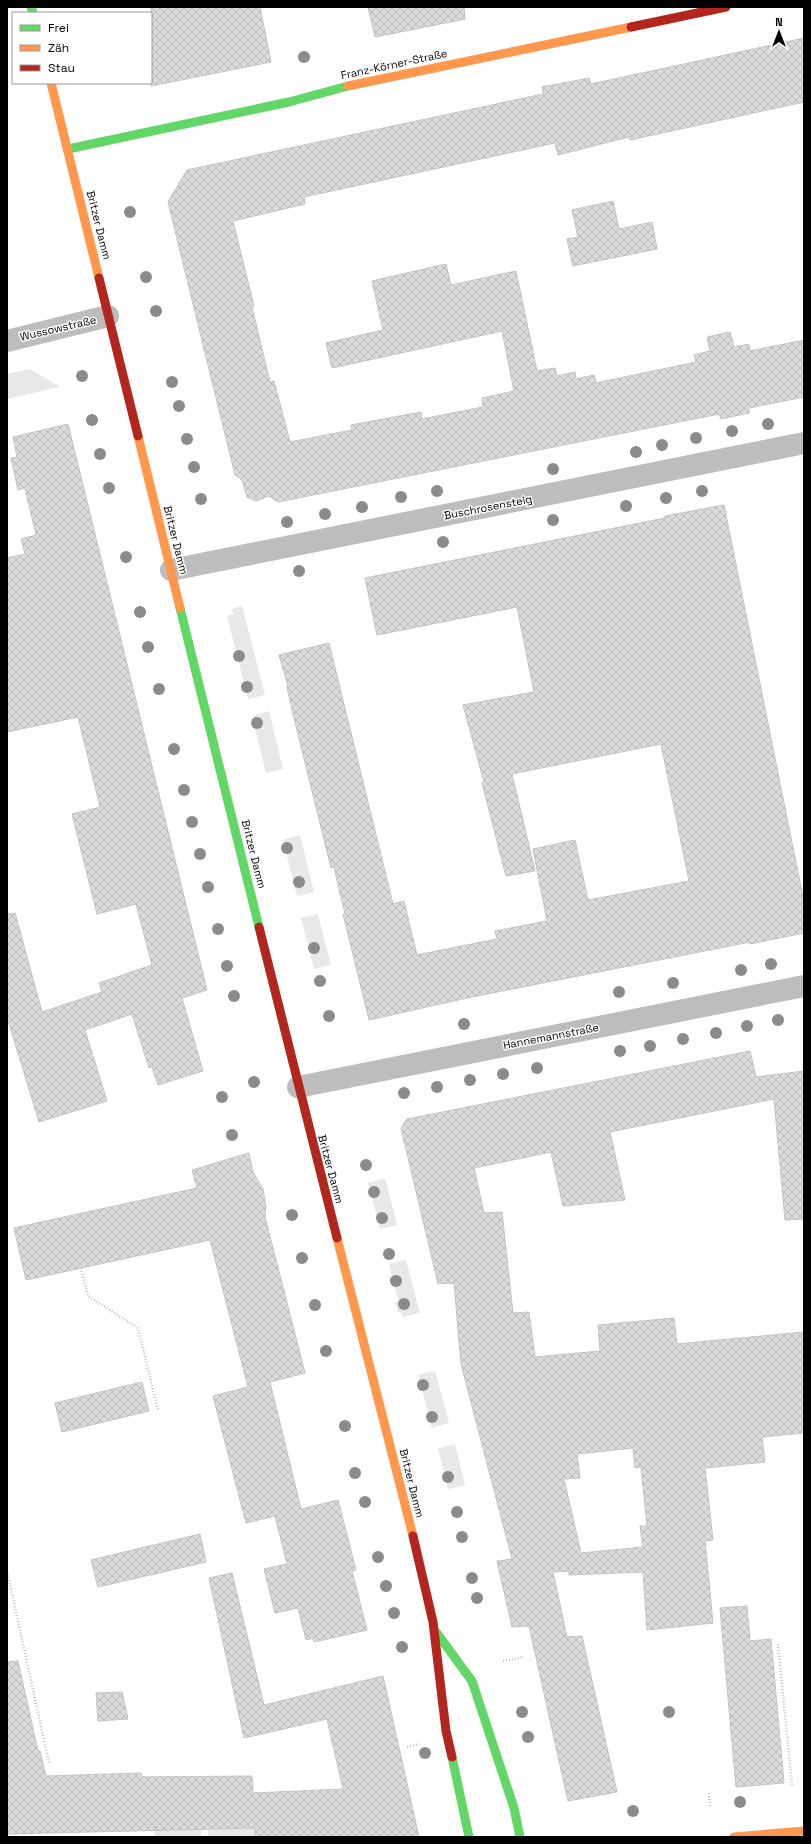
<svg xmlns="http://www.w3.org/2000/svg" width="811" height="1844" font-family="'Space Grotesk',sans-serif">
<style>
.grass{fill:#e8e8e8}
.building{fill:url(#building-cross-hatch);stroke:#c3c3c3;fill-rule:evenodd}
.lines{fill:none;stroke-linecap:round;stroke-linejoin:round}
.path{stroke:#c2c2c2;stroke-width:2.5;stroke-dasharray:1 2;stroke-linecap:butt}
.street{stroke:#bdbdbd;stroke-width:22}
.fast{stroke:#63d668;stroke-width:9}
.slow{stroke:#ff974d;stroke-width:9}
.jam{stroke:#b3261e;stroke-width:9}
.tree{fill:#8b8b8b}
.labels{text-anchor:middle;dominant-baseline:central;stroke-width:3;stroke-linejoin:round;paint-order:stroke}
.street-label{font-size:11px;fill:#000;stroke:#fff}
</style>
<defs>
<pattern id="building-cross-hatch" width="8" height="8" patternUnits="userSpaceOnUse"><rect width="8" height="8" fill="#dbdbdb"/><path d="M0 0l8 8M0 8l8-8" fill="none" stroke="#bababa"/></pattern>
</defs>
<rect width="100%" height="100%" fill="#fff"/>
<g class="grass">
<polygon points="30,369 60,387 7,399 7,374"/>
<polygon points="242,606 265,695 248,699 227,616 233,614 232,609"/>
<polygon points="269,711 283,769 266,773 252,716"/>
<polygon points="300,835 314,892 297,896 283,840"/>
<polygon points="318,914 331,965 314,969 301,918"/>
<polygon points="385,1178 397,1225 380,1229 368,1183"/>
<polygon points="406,1260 420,1313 403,1317 401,1312 398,1313 395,1302 399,1301 394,1285 391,1285 389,1278 392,1277 389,1264"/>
<polygon points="435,1371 449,1423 432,1428 418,1375"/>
<polygon points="455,1444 465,1485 448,1489 438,1449"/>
<polygon points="255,1828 255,1837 208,1837 208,1829"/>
<polygon points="201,1829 201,1837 155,1837 154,1830"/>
</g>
<g class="building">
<polygon points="151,7 260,7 271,62 151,86"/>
<polygon points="368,7 464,7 465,19 375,37"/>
<polygon points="804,38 804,102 630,140 629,137 558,155 555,143 304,197 305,204 233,221 254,306 252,307 270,382 274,381 290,442 352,430 351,425 421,412 422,419 483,407 482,398 514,391 502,331 332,368 326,343 383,330 372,281 446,264 451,285 516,271 537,371 555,368 557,376 575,372 576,379 594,375 596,383 696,362 694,355 710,351 707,337 730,332 734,347 749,344 750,351 804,340 804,397 749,408 749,413 721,419 719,414 278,502 269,496 256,501 247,497 242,480 235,475 168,202 187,170 543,94 542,87 589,78 591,84"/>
<polygon points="613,201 619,229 652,222 657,249 573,266 567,239 578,237 572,210"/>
<polygon points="68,424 207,990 182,998 203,1071 158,1085 152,1067 149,1068 132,1014 85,1030 107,1101 39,1122 7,1017 7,914 15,913 42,1012 102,992 99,983 152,965 136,904 97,914 72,814 100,807 78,717 7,732 7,558 25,554 21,539 36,535 25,488 18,490 11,458 17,457 13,437"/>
<polygon points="724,505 804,902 804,933 750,944 750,942 467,998 369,1020 343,914 345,914 334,867 331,868 294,718 287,687 288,686 279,655 329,643 393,904 404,901 417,955 497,939 495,931 547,921 533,849 575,840 588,900 689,881 661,744 512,774 535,871 506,876 482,783 484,782 463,705 534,692 517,607 377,635 365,578 665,518 665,516"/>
<path d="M 750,1051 L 756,1077 L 804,1071 L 804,1219 L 785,1220 L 774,1099 L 610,1132 L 625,1200 L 563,1206 L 551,1152 L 474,1168 L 484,1213 L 502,1212 L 513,1313 L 529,1312 L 535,1357 L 600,1351 L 598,1325 L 674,1318 L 677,1344 L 804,1332 L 804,1433 L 762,1437 L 765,1462 L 705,1468 L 713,1540 L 705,1541 L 713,1623 L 647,1630 L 643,1572 L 569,1575 L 569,1571 L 553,1572 L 567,1637 L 582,1636 L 617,1792 L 568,1801 L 529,1626 L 512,1627 L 497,1561 L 512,1559 L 461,1364 L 454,1283 L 438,1284 L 401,1128 L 407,1119 ZM 633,1448 L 635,1468 L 641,1467 L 647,1526 L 640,1526 L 643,1547 L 581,1553 L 564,1479 L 580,1478 L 577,1454 Z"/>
<polygon points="249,1153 253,1172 263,1189 266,1207 265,1217 305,1373 270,1382 301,1509 338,1500 356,1570 352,1571 367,1630 314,1642 313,1638 306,1640 298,1608 275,1613 264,1569 287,1564 275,1516 246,1523 213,1396 248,1387 210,1240 26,1280 14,1228 197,1188 192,1170"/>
<polygon points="142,1382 149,1411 62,1432 55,1403"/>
<polygon points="200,1534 206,1562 98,1587 91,1560"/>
<polygon points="232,1573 264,1705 383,1676 419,1837 255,1837 255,1828 7,1834 7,1662 18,1661 38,1751 40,1751 46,1776 141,1773 142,1777 252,1776 253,1793 343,1789 327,1719 244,1738 209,1578"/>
<polygon points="747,1606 750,1641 771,1639 784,1783 736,1787 720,1608"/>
<polygon points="122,1692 128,1719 98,1721 96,1693"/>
</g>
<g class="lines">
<g class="path">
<polyline points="81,1268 88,1296 138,1328 158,1410"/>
<polyline points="7,1571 49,1763"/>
<polyline points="778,1644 792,1785"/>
<polyline points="503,1661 523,1657"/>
<polyline points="407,1747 419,1744"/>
<polyline points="709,1793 710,1806"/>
</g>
<g class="street">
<polyline points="7,341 108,316"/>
<polyline points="171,570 804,443"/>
<polyline points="298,1087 804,986"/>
</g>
<g class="fast">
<polyline points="31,7 33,13"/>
<polyline points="68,149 289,102 348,86"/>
<polyline points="180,608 259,927"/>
<polyline points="436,1632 472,1681 514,1808 520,1837"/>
<polyline points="452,1757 469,1837"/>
</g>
<g class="slow">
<polyline points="51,83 99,278"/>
<polyline points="348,86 631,27"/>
<polyline points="138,436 180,608"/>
<polyline points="337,1238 413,1536"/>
<polyline points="734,1837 804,1831"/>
</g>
<g class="jam">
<polyline points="631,27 726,7"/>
<polyline points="99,278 138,436"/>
<polyline points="259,927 337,1238"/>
<polyline points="413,1536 433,1622 446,1731 452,1757"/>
</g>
</g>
<g class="tree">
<circle cx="304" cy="57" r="6"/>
<circle cx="130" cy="212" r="6"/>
<circle cx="146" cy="277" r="6"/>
<circle cx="156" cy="311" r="6"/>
<circle cx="82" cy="376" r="6"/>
<circle cx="172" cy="382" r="6"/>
<circle cx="179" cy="406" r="6"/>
<circle cx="92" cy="420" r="6"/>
<circle cx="768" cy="424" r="6"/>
<circle cx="732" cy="431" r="6"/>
<circle cx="696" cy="438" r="6"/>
<circle cx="187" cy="439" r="6"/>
<circle cx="662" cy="445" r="6"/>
<circle cx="636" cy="452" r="6"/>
<circle cx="100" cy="454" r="6"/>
<circle cx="194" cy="467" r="6"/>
<circle cx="553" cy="469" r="6"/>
<circle cx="109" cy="488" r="6"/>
<circle cx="437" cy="491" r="6"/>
<circle cx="702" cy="491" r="6"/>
<circle cx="401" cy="497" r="6"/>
<circle cx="666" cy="498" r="6"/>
<circle cx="201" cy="499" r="6"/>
<circle cx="626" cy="506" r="6"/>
<circle cx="362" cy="507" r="6"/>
<circle cx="325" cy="514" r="6"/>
<circle cx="553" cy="520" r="6"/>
<circle cx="287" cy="522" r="6"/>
<circle cx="443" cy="542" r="6"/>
<circle cx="126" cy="557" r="6"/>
<circle cx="299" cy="571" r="6"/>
<circle cx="140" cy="612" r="6"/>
<circle cx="148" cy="647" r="6"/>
<circle cx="239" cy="656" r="6"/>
<circle cx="247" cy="687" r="6"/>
<circle cx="159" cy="689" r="6"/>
<circle cx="257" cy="723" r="6"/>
<circle cx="174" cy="749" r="6"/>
<circle cx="184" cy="790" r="6"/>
<circle cx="192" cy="822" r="6"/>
<circle cx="287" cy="848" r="6"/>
<circle cx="200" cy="854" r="6"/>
<circle cx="299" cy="882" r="6"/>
<circle cx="208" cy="887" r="6"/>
<circle cx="218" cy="929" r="6"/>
<circle cx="314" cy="948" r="6"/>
<circle cx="771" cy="964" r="6"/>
<circle cx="227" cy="966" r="6"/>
<circle cx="741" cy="970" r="6"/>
<circle cx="320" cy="981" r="6"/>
<circle cx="673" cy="983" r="6"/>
<circle cx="619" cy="992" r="6"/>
<circle cx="234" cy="996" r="6"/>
<circle cx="329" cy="1016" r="6"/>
<circle cx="778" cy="1020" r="6"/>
<circle cx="464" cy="1024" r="6"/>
<circle cx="747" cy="1026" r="6"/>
<circle cx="716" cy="1033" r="6"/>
<circle cx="683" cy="1039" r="6"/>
<circle cx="650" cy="1046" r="6"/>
<circle cx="620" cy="1051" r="6"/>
<circle cx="537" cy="1068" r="6"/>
<circle cx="503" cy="1074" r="6"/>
<circle cx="470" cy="1080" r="6"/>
<circle cx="254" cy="1082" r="6"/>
<circle cx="437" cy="1087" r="6"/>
<circle cx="404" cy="1093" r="6"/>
<circle cx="222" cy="1097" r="6"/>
<circle cx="232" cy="1135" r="6"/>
<circle cx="366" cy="1165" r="6"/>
<circle cx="374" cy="1192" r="6"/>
<circle cx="292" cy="1215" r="6"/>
<circle cx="382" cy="1218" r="6"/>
<circle cx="389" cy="1254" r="6"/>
<circle cx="302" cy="1258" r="6"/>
<circle cx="396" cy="1281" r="6"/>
<circle cx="404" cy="1304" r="6"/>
<circle cx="315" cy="1305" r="6"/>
<circle cx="326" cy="1351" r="6"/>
<circle cx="423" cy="1385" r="6"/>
<circle cx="432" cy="1417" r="6"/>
<circle cx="345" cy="1426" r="6"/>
<circle cx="355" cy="1473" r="6"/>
<circle cx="448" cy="1477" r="6"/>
<circle cx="365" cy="1502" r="6"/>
<circle cx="457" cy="1512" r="6"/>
<circle cx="462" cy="1537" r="6"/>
<circle cx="378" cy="1557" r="6"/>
<circle cx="472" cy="1578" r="6"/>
<circle cx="386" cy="1586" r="6"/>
<circle cx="477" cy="1598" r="6"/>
<circle cx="394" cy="1613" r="6"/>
<circle cx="402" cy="1647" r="6"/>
<circle cx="522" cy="1712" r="6"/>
<circle cx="669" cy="1712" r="6"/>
<circle cx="528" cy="1737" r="6"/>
<circle cx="425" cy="1753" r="6"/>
<circle cx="740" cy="1802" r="6"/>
<circle cx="633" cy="1811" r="6"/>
</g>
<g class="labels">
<g class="street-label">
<text transform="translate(394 64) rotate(-12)">Franz-Körner-Straße</text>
<text transform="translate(99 225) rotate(76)">Britzer Damm</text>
<text transform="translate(58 328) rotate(-13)">Wussowstraße</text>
<text transform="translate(488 507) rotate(-11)">Buschrosensteig</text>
<text transform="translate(176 540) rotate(76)">Britzer Damm</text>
<text transform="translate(254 854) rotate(76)">Britzer Damm</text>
<text transform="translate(551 1036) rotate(-11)">Hannemannstraße</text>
<text transform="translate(331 1169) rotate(75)">Britzer Damm</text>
<text transform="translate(412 1483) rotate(76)">Britzer Damm</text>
</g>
</g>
<rect width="811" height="1844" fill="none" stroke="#000000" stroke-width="16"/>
<rect x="12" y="12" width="140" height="72" fill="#ffffff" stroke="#999999"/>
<rect x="20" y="25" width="20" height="6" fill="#63d668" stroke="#999999"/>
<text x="48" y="32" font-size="12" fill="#000000">Frei</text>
<rect x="20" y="45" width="20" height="6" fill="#ff974d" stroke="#999999"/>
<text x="48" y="52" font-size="12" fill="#000000">Zäh</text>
<rect x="20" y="65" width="20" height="6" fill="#b3261e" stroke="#999999"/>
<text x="48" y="72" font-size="12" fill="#000000">Stau</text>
<g transform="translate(779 32)" stroke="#ffffff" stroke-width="3" paint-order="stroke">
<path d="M0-3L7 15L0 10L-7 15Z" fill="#000000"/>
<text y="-6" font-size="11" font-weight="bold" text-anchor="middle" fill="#000000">N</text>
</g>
</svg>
